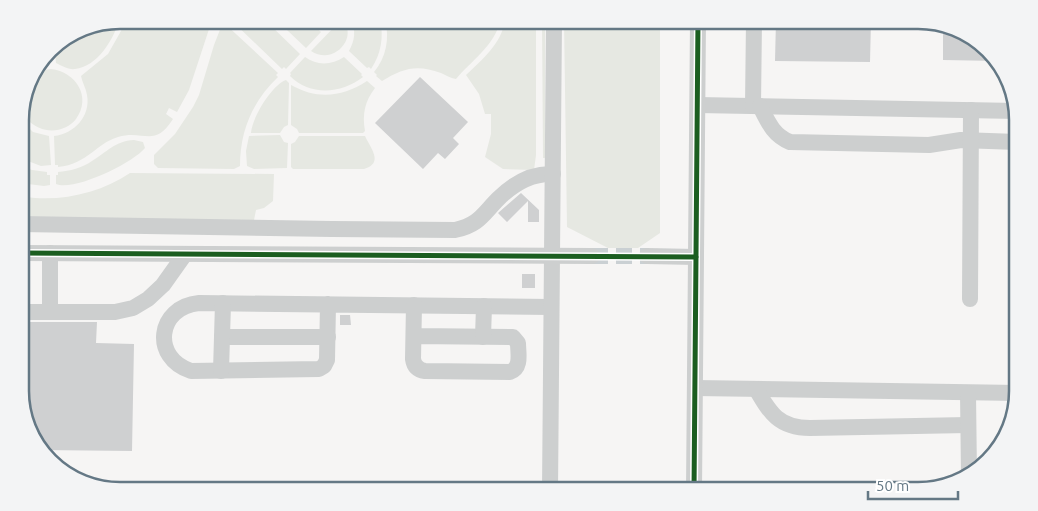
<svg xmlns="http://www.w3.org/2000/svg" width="1038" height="511" font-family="Ubuntu,sans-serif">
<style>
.green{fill:#e6e8e2}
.building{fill:#cfd0d1}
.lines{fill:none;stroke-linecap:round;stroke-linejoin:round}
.minor-tunnel{stroke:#cad0d3;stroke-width:16;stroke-dasharray:16 8;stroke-linecap:butt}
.minor{stroke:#cdcfcf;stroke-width:16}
.cycleway-casing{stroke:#fff;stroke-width:8}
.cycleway{stroke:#1b5e20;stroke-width:5}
.rim{fill:none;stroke:#647885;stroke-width:2.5}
</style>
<rect width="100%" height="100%" fill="#f6f5f4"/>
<g class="green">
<path d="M 119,20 C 114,39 97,67 75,69 C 69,70 60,65 56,63 L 54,44 L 82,27 Z"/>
<path d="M 124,20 L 212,20 L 189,90 L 177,112 L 169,108 L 166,114 L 173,119 C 154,149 144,129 118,137 C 95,144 88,164 58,167 L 58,165 L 55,165 L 54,136 C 74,134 91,116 87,95 C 86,88 82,82 81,76 L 108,54 L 121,31 Z"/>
<polygon points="231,20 265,20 300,54 286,69 284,67 282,69"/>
<polygon points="312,20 333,20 323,30"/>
<path d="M 341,20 C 360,34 335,67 311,51 Z"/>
<path d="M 351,20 L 380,20 C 384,37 381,54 371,69 L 369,67 L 367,68 L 349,51 C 355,40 356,31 351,20 Z"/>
<path d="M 385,20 L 500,20 L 500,21 C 495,45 471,61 456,79 C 450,78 446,75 441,73 C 417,64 403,68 382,81 L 376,76 L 377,75 L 374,72 C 386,58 390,38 385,20 Z"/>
<path d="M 505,20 L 536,20 L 536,155 L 534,170 L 503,169 L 485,157 L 491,134 L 491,114 L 485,114 L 479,94 L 466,75 C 482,60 502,43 505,20 Z"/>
<polygon points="542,20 545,20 545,158 543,158"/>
<polygon points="564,20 660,20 660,233 638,248 608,248 567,227"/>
<polygon points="296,21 304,23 309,21 321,32 306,48 287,30"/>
<path d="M 223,22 L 278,73 L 276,75 L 278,77 C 253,101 240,130 240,166 L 234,169 L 158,168 L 154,164 L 154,155 L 175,134 L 193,107 L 199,95 L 214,45 Z"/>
<path d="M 305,57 C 317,66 332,65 344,57 L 362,74 L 361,75 L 363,77 C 341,94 310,96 290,76 L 291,74 L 290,73 Z"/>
<path d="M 51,69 C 76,72 92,97 76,119 C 64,134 41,134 28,120 C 25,117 22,111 22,107 C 22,102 25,96 26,92 C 30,75 33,71 51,69 Z"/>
<path d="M 286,80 L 289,83 L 288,125 L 284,127 L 280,133 L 251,133 C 252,117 273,84 286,80 Z"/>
<path d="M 367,81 L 375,88 C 365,101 362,114 365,131 L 363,133 L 299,133 L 297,129 L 291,125 L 291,85 C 318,100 342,97 367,81 Z"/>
<polygon points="20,119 33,132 49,136 51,165 41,166 20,158"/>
<polygon points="280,135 284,142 288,143 287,168 254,169 247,166 246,151 249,136"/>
<path d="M 299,136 L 365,136 C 371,149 384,163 364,169 L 293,169 L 291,167 L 291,144 L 295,142 Z"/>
<path d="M 134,140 L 143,142 L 145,148 C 133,163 73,192 56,184 L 56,175 L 58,175 L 58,172 C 70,171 82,168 92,161 C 107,152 115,141 134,140 Z"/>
<polygon points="20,165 32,170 47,172 47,175 50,175 50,185 44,186 28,184 30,178 22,176 20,179"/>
<path d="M 130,173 L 274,174 L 273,201 L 264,208 L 256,210 L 254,220 L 20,219 L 20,196 C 57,203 99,194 130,173 Z"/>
</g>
<g class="building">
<polygon points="776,20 871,20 870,62 775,61"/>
<polygon points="943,26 962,30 998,61 943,60"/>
<polygon points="420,77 468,122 453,138 459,144 445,159 438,153 423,169 375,123"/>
<polygon points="521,193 539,210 539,222 528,222 528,201 507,222 498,213"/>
<rect x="522" y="274" width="13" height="14"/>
<polygon points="340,315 350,315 351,325 340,325"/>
<polygon points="21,322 97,322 96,343 134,344 132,451 40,450 21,405"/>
</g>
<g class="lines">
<polyline class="minor-tunnel" points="592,256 647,256"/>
<g class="minor">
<polyline points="698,105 1017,111"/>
<polyline points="753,106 754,20"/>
<path d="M 760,106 C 768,122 773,135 790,142 L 929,145 L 961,140 L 1017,142"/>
<path d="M 20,224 L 332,229 L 455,230 C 479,225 483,214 498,199 C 513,184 531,173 553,174"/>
<polyline points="21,253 592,256"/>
<polyline points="647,256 696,257"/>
<polyline points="970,299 971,110"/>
<path d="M 328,304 L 327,360 L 324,366 L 319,369 L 191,371 C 151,358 157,307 199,303 L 551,307"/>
<polyline points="50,311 50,253"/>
<polyline points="21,312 115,312 133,308 148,299 163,285 185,254"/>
<path d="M 414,336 L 513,337 L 518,343 C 518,353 522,368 510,372 L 425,371 C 418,370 414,366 413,359 L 414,305"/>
<polyline points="222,337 328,337"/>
<polyline points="483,337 484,306"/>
<polyline points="221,371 223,303"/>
<polyline points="695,388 1018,393"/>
<path d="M 756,389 C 770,413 779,428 810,428 L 968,425"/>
<polyline points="968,393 969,476"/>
<polyline points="550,491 554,20"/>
<polyline points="694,491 698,20"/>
</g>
<defs>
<g id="cycleway">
<polyline points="21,253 696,257"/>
<polyline points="694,491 698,20"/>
</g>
</defs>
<use href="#cycleway" class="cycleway-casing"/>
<use href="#cycleway" class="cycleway"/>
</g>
<path d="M0 0H1038V511H0ZM120 29H918A91 91 0 0 1 1009 120V391A91 91 0 0 1 918 482H120A91 91 0 0 1 29 391V120A91 91 0 0 1 120 29Z" fill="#f3f4f5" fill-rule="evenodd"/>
<path class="rim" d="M120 29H918A91 91 0 0 1 1009 120V391A91 91 0 0 1 918 482H120A91 91 0 0 1 29 391V120A91 91 0 0 1 120 29Z"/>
<path d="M868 491v8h90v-8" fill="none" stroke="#647885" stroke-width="2.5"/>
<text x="876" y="491" font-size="15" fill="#647885" stroke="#ffffff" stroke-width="4" paint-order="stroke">50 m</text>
</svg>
